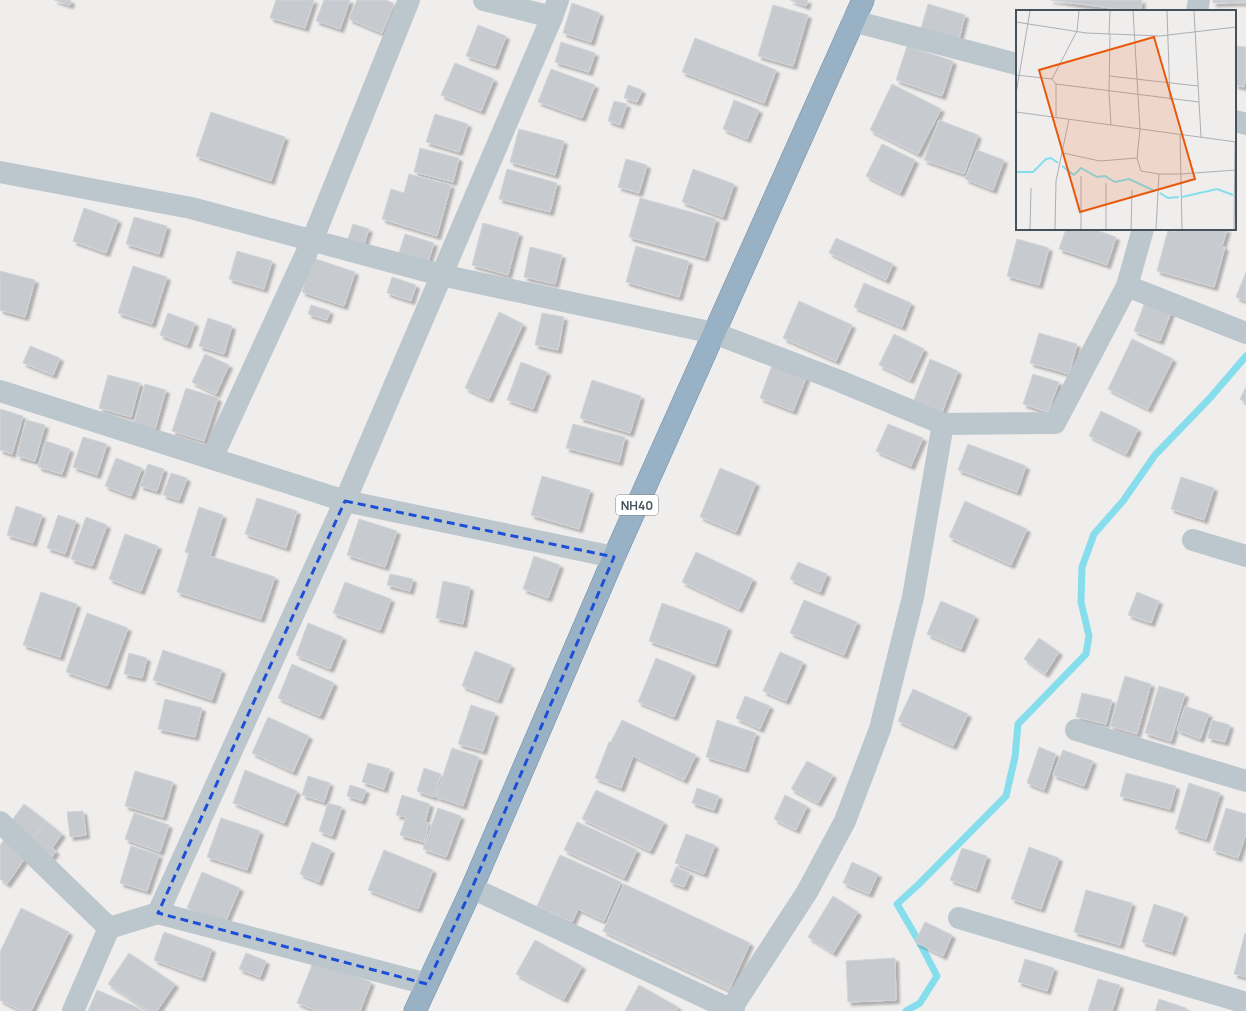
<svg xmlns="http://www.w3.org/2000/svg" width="1246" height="1011" font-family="Manrope,sans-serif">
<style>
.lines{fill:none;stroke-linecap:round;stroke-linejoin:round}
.stream{stroke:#86deed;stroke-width:7}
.building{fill:#c7cbd0;stroke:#d1d4d9;filter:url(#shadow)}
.trunk-casing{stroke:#6f8ea9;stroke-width:23}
.minor{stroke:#bbc6cd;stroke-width:22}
.trunk{stroke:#98b1c5;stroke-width:22}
.marked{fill:none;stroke:#1d4ed8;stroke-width:3;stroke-dasharray:8 5;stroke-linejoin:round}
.labels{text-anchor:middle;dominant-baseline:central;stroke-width:3.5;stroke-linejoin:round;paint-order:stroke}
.shield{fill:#fff;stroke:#7d868c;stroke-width:1}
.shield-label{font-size:12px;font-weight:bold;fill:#45525b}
.inset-river{fill:none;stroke:#86deed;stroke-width:2}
.inset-road{fill:none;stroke:#acafb3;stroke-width:1}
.view{fill:#e8590c;fill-opacity:0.15;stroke:#e8590c;stroke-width:2}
.inset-edge{fill:none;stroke:#45525b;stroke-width:2}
</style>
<defs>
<filter id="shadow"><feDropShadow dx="3.5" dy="3.5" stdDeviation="1" flood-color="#0004"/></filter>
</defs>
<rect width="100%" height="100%" fill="#f0eded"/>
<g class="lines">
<polyline class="stream" points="906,1011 920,1003 937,976 921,945 897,904 919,884 1006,796 1015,757 1018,724 1086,654 1089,636 1081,602 1082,567 1094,534 1123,501 1155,455 1210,398 1246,356"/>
</g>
<g class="building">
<polygon points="54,0 71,0 70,5"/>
<polygon points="276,0 314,0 305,28 270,18"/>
<polygon points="324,0 350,0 340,29 316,21"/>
<polygon points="357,0 386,0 394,4 382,33 349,19"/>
<polygon points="790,0 808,0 806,6"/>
<polygon points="1050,0 1142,0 1141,11 1132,11"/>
<polygon points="1213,0 1246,0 1246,2 1213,3"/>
<polygon points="572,3 600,13 591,42 563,33"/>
<polygon points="928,4 965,15 958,43 920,32"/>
<polygon points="773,5 808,15 793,66 758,56"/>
<polygon points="478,25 506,36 495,66 466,56"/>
<polygon points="695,38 776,70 764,103 682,72"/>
<polygon points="561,42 595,53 589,72 555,62"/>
<polygon points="907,46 953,61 942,96 896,80"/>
<polygon points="1235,46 1246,47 1246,75 1244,87 1235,85"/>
<polygon points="455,63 494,79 481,111 441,95"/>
<polygon points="551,69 595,85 582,118 538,102"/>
<polygon points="892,84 941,109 918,154 870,130"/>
<polygon points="628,85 642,90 637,102 624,98"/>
<polygon points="734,100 759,110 747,139 723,129"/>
<polygon points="614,101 627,104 620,125 608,121"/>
<polygon points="211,112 285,137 271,181 196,156"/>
<polygon points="435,114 468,124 459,152 426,142"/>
<polygon points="939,120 978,135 964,174 924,160"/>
<polygon points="519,129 564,141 555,175 510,162"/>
<polygon points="882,144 915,160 900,193 866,176"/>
<polygon points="420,148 459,158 453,182 414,172"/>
<polygon points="977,150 1004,160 993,190 965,179"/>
<polygon points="626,159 647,165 639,193 618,187"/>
<polygon points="507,169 557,183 550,212 499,199"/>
<polygon points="693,169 734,184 723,217 682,202"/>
<polygon points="409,174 451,185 437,236 382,219 391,189 404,193"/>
<polygon points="640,198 716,219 705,258 629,237"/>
<polygon points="84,208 118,220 106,253 73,241"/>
<polygon points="134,217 167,226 159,254 126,244"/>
<polygon points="483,223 519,233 508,275 472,265"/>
<polygon points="353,224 369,229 364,244 348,239"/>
<polygon points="1066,229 1093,229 1116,237 1107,265 1059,249"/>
<polygon points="1176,229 1227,229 1222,246 1225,247 1214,287 1157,271 1168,230 1175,232"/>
<polygon points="405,234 434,243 428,262 399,253"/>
<polygon points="836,238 893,264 886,280 829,253"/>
<polygon points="1017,239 1049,248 1039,285 1007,276"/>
<polygon points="636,246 689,261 679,297 626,282"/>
<polygon points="530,247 562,255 555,284 524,277"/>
<polygon points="237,251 272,261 264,289 229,279"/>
<polygon points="313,258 355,272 344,306 302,292"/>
<polygon points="133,266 167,277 152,324 118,313"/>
<polygon points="0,271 35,280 25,317 0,310"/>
<polygon points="1246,272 1246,301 1236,297"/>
<polygon points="392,277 416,285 411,301 387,293"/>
<polygon points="864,283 911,303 902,327 854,307"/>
<polygon points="1147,297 1173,307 1160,341 1134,331"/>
<polygon points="799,301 852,325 836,361 783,338"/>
<polygon points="311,305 330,311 327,320 308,314"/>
<polygon points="499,312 523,324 489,399 465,388"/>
<polygon points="168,313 195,323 187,345 160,335"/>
<polygon points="542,313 564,317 558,350 535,345"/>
<polygon points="208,318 232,326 224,354 199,346"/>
<polygon points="1039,333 1077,344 1069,374 1030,363"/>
<polygon points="894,334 924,349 910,380 879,365"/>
<polygon points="1132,339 1173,359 1148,409 1108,389"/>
<polygon points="30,346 60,358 53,375 23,363"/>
<polygon points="205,354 229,365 216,394 192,382"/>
<polygon points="930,359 958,371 942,412 914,400"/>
<polygon points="774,360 808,373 793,411 760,398"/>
<polygon points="521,362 547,372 533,409 507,400"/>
<polygon points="1033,374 1059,382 1048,412 1023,404"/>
<polygon points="108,375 140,383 131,417 99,408"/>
<polygon points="592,380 641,396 630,433 580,418"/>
<polygon points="145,384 166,390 155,429 134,423"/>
<polygon points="1246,387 1246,402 1240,399"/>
<polygon points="186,388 218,398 204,441 172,431"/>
<polygon points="0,409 23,416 12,454 0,450"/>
<polygon points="1101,411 1138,429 1126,454 1089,436"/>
<polygon points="26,420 45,425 35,461 17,456"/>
<polygon points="573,424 625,437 619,462 566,448"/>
<polygon points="888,424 923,438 911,466 876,451"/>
<polygon points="83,437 107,444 97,475 73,467"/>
<polygon points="46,441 70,449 62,474 38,467"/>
<polygon points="968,444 1026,466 1017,492 958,470"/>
<polygon points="116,458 142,468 131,496 105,486"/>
<polygon points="148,464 164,469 157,491 140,486"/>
<polygon points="720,468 756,483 736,532 700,517"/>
<polygon points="171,473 187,478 179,500 163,495"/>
<polygon points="542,476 590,490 579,529 531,515"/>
<polygon points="1181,477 1214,488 1204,520 1171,509"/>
<polygon points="257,498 297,511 286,548 245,534"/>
<polygon points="965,501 1027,529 1011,565 949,537"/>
<polygon points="16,506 42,515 33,543 7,535"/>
<polygon points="199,507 223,515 210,556 275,577 261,619 177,592 189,553 185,552"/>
<polygon points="58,515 76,521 65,554 47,548"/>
<polygon points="86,517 107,525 92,566 71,559"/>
<polygon points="359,519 397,531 385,567 347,555"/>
<polygon points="125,534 158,546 141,591 109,579"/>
<polygon points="696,552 753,579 739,609 682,582"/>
<polygon points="534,556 560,565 548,598 523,589"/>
<polygon points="798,562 827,574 820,592 790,579"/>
<polygon points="390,574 413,579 410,591 387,585"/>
<polygon points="443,581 470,587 463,624 436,618"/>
<polygon points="345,582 391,599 380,630 333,613"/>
<polygon points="41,592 77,604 60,657 23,645"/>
<polygon points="1137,592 1159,601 1151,623 1128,615"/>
<polygon points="804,600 857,622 844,655 790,633"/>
<polygon points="941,601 975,616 961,649 927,634"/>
<polygon points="662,603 728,627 715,664 649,641"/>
<polygon points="87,613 128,628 107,686 66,672"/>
<polygon points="308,623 343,637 330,669 296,655"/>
<polygon points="1039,638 1059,652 1045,674 1024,659"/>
<polygon points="163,650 222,670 212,700 153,680"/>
<polygon points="475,651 511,665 498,700 462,686"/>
<polygon points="780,652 803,662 786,701 763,691"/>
<polygon points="129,653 147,658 142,678 124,674"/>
<polygon points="656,658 692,673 674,717 638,702"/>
<polygon points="292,664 334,683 320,716 278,698"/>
<polygon points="1125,676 1151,684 1137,734 1110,726"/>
<polygon points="1159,686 1185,694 1171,741 1145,733"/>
<polygon points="913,689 968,714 953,746 898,721"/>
<polygon points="1082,693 1112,700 1106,724 1076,717"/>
<polygon points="745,696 770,706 760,729 736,718"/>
<polygon points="165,699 202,708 195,737 158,729"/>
<polygon points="471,705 495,713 483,751 458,744"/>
<polygon points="1185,706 1209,714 1200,739 1177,730"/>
<polygon points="268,717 309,736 293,772 252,753"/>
<polygon points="622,720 696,755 684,780 633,756 621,788 595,778 609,742 611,742"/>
<polygon points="717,720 756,733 745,769 706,757"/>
<polygon points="1212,720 1230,725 1225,742 1208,738"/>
<polygon points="1039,747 1056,754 1044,790 1027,783"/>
<polygon points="452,748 479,757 463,806 436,797"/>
<polygon points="1063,750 1093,761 1084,786 1053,775"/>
<polygon points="807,761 833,775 818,803 791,789"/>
<polygon points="368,763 390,769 384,789 362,782"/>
<polygon points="424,768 441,774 434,797 417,791"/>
<polygon points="245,770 297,791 284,823 233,803"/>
<polygon points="135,771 173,782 163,817 125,806"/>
<polygon points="1126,773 1176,786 1170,809 1120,796"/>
<polygon points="308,776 330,783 324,802 302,795"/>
<polygon points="1189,783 1220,793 1206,839 1175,829"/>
<polygon points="350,785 366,790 362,801 347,796"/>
<polygon points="697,788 719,796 714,810 692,803"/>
<polygon points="596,790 664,822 650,851 582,819"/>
<polygon points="402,795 430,804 425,822 429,823 424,842 400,835 406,817 396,815"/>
<polygon points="785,795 807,806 796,830 774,819"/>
<polygon points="328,803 342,807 332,836 319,831"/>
<polygon points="24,804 46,821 30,841 9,824"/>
<polygon points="438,808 461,816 446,857 423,849"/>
<polygon points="1226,808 1246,814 1246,833 1238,858 1213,850"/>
<polygon points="83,811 86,835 70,837 67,812"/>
<polygon points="134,813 169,825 160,852 125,839"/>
<polygon points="221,818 260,831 247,870 207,857"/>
<polygon points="46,821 62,834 52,848 56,851 51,858 30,841"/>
<polygon points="577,822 637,850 624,878 564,850"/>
<polygon points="686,834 715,845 704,874 675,863"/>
<polygon points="5,838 28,854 7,884 0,879 0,846"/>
<polygon points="312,842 331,850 319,882 300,874"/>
<polygon points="131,846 159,855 147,891 120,883"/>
<polygon points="1029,847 1059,858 1041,909 1011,899"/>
<polygon points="962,848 987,856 976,889 950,880"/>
<polygon points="384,850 433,870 418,909 368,890"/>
<polygon points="560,855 621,882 604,921 578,909 572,922 537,906"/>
<polygon points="852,862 878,874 869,894 843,883"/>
<polygon points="676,867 690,873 684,887 670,882"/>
<polygon points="202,872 240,888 225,923 187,908"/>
<polygon points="624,884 750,943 729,990 603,931"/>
<polygon points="1086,890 1132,903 1120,945 1074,932"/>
<polygon points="833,896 858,912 833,953 808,937"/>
<polygon points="1154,904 1184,914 1172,952 1142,942"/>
<polygon points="21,908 69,932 31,1011 22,1011 0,1000 0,952"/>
<polygon points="925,922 952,935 943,956 915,942"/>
<polygon points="164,932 212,949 202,978 154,960"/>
<polygon points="1245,933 1246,934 1246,977 1234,974"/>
<polygon points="535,940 582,966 564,999 516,974"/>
<polygon points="129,953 175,984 157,1011 149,1011 108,984"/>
<polygon points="246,953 266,961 260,977 239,969"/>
<polygon points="895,958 896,1000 848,1002 846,961"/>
<polygon points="1025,959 1054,968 1047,991 1018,982"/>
<polygon points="314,960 371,982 360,1011 317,1011 297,1003"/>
<polygon points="1098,979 1120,985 1112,1011 1088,1011"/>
<polygon points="639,985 678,1007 676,1011 625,1011"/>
<polygon points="97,990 139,1008 138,1011 88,1011"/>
<polygon points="1159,999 1186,1008 1185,1011 1155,1011"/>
</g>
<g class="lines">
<defs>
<polyline id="trunk" points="415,1011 472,888 614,557 863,0"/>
</defs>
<use href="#trunk" class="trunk-casing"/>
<g class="minor">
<polyline points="484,0 552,17"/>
<polyline points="1197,11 1199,0"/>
<polyline points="853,21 1017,64"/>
<polyline points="1235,121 1246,124"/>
<polyline points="0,172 191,208 441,275 714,333 837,380 943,424 1055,423 1127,286 1143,229"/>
<polyline points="1127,286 1246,333"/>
<polyline points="0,391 345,501 614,557"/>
<polyline points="212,458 312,241 409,0"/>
<polyline points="1193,540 1246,556"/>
<polyline points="1076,730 1246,781"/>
<polyline points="0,822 109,928"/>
<polyline points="472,888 734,1011"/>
<polyline points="158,913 427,984"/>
<polyline points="959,918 1246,1003"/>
<polyline points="731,1009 807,892 845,821 880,729 913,597 943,424"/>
<polyline points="73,1011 109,928 158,913 345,501 552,17 558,0"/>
</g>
<use href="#trunk" class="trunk"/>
</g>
<path class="marked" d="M 345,501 L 614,557 L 472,888 L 427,984 L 158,913 Z"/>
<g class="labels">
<rect class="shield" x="616" y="495" width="42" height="20" rx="3"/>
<g class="shield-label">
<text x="637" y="505">NH40</text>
</g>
</g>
<g transform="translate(1016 10)">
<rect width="220" height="220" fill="#f0eded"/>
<path class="inset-river" d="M 46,156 L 58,165 L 65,158 L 81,167 L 89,166 L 99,172 L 113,169 L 139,181M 0,162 L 17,162 L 30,149 L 35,148 L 42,153M 144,183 L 152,188 L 163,187M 166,187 L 201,179 L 217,185"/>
<path class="inset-road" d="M 117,1 L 124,119 L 121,148 L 125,161 L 143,164 L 165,164 L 220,160M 151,1 L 154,90M 178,1 L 185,127M 0,12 L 70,23 L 144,26 L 220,17M 93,24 L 94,1M 94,24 L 93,82 L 95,115M 0,65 L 36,69 L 40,74 L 183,92M 93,66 L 182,76M 36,69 L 61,21 L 63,1M 40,74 L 40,107M 0,84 L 14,1M 0,102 L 220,132M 164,124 L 166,219M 47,143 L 84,151 L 121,148M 14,219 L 15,178M 39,219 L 40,171 L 53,109M 65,219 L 65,166M 90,219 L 90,173M 115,219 L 116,180M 140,219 L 143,164M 218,219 L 219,132"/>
<path class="view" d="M 138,27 L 179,169 L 64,202 L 23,60 Z"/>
<rect width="220" height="220" class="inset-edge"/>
</g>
</svg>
